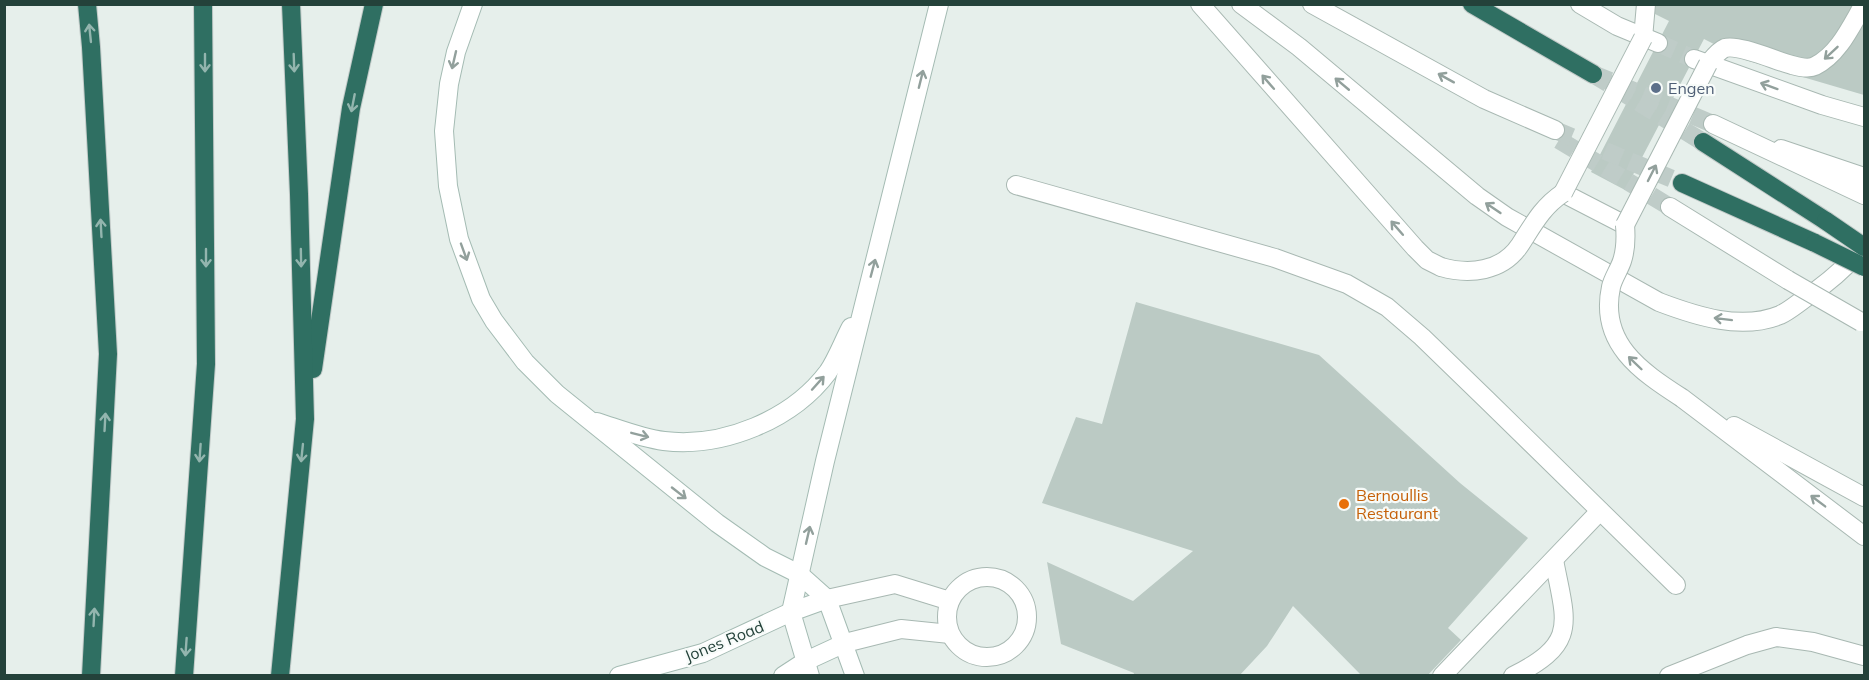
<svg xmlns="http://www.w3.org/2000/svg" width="1869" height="680" font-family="Mulish,sans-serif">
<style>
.building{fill:#bbcac4}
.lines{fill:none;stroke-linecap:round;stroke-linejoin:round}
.street-tunnel{stroke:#bfccc8;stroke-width:18;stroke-dasharray:18 9;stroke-linecap:butt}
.highway-tunnel{stroke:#bfccc8;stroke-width:18;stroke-dasharray:18 9;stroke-linecap:butt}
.lane-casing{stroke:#a8b8b2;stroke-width:20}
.street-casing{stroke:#a8b8b2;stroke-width:20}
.secondary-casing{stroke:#a4bbb3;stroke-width:20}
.highway-casing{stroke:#c2cac8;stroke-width:20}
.lane{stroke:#fff;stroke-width:18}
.street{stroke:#fff;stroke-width:18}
.secondary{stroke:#fff;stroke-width:18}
.highway{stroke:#2f6f62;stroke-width:18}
.lane-bridge-casing{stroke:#a8b8b2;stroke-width:20;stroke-linecap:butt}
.street-bridge-casing{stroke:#a8b8b2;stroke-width:20;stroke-linecap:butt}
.highway-bridge-casing{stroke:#c2cac8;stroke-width:20;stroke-linecap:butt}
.lane-bridge{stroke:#fff;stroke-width:18}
.street-bridge{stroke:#fff;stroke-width:18}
.highway-bridge{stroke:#2f6f62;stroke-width:18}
.oneway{stroke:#93b5ae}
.oneway2{stroke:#92a09c}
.service-dot{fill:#5c6f8a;stroke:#f7fbf9;stroke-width:2}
.food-dot{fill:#e8710a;stroke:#f7fbf9;stroke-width:2}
.labels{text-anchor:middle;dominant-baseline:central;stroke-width:4.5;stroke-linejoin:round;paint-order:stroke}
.service-label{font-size:16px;fill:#4e5e75;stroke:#f7fbf9;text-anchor:start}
.food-label{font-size:16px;fill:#c56008;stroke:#f7fbf9;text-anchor:start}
.street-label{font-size:16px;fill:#24423a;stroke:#f7fbf9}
</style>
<rect width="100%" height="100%" fill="#e6efeb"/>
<g class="building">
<polygon points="1635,4 1864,4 1864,95 1745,60 1704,39 1625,190 1591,172 1669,21"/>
<polygon points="1136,302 1319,355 1460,483 1528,538 1448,628 1461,640 1427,676 1362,676 1293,606 1267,646 1239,676 1133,676 1134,673 1061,644 1047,562 1133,601 1193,551 1042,503 1076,417 1102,424"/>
</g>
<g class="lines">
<g class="street-tunnel">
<polyline points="1658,43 1694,59"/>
<polyline points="1593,74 1713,124"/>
<polyline points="1559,140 1670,207"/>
</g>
<g class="highway-tunnel">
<polyline points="1593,74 1703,142"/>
<polyline points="1555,130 1682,183"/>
</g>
<defs>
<g id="lane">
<polyline points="1643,38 1646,4"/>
<path d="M 1708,64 C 1713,58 1718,51 1725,48 C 1739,44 1776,61 1792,65 C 1799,67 1809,69 1815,66 C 1839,54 1851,26 1864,4"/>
<polyline points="1781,149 1864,177"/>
<polyline points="1016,185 1275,258 1347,284 1387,307 1422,337 1487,400 1676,585"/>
<circle cx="987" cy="617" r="40"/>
<polyline points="827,599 895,584 950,601"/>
<polyline points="845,643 901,629 950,634"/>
<polyline points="1442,676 1600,511"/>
<path d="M 1513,676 C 1579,643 1566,623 1554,560"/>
</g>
<g id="street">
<polyline points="1200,4 1415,248 1427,260 1441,267"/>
<path d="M 1241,4 L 1299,47 L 1477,196 L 1507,217 L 1659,302 C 1696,316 1741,331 1780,315 C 1789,311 1798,303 1807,297 C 1828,283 1845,268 1862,249"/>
<polyline points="1312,4 1484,99 1555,130"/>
<polyline points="1580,4 1617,26 1658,43"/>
<polyline points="1694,59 1822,105 1864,117"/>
<polyline points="1713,124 1864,195"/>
<polyline points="1563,193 1625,225"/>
<polyline points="1670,207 1788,280"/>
<polyline points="1682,398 1864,536"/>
<polyline points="1734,426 1864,497"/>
<polyline points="1669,676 1747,645 1776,637 1813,642 1864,656"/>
</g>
<g id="secondary">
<polyline points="473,4 456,52 449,84 444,131 448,186 459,239 481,299 494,321 525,362 557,394 717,523 765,557 799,574 827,599 855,676"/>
<path d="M 597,422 C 619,429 641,438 664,441 C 723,448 792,420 828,372 C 837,359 843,342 851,327"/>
<polyline points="619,676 703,653 791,612 827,599"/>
<polyline points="783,676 806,661 845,643"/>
<polyline points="810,676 791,612 825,461 939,4"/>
</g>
<g id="highway">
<polyline points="87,4 91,47 108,354 91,676"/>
<polyline points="1472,4 1593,74"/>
<polyline points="1703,142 1826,221"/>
<polyline points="1682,183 1815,243"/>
<polyline points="313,369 351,108 374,4"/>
<polyline points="184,676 206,364 203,4"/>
<polyline points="280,676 305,419 299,194 291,4"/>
</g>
</defs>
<use href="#lane" class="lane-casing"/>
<use href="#street" class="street-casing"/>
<use href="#secondary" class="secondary-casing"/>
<use href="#highway" class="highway-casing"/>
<use href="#lane" class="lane"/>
<use href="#street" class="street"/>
<use href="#secondary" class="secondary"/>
<use href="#highway" class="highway"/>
<defs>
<g id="lane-bridge">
<polyline points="1563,193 1643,38"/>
<polyline points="1625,225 1708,64"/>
</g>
<g id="street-bridge">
<path d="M 1625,225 C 1626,237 1626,249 1622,261 C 1619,270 1613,278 1611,287 C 1599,343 1640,371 1682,398"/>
<path d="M 1441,267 C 1469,275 1502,272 1520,245 C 1533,225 1542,207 1563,193"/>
<polyline points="1788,280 1861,322"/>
</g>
<g id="highway-bridge">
<polyline points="1826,221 1864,247"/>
<polyline points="1815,243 1864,267"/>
</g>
</defs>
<use href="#lane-bridge" class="lane-bridge-casing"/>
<use href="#street-bridge" class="street-bridge-casing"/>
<use href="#highway-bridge" class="highway-bridge-casing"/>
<use href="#lane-bridge" class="lane-bridge"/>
<use href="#street-bridge" class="street-bridge"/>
<use href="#highway-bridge" class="highway-bridge"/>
</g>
<defs><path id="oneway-shaft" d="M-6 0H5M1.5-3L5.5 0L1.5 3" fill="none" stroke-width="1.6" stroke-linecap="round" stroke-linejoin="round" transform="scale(1.5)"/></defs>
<g class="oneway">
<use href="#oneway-shaft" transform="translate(90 33) rotate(-96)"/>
<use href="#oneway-shaft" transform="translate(205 63) rotate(90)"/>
<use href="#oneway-shaft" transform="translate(294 63) rotate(88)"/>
<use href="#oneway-shaft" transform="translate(353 103) rotate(101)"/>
<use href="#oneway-shaft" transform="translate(101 228) rotate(-93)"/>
<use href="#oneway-shaft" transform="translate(206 258) rotate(90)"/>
<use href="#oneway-shaft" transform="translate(301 258) rotate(89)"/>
<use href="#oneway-shaft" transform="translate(105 422) rotate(-87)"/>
<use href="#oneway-shaft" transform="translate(200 453) rotate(94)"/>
<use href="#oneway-shaft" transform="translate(302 453) rotate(96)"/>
<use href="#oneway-shaft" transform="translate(94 617) rotate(-87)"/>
<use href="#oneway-shaft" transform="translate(186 647) rotate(94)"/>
</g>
<g class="oneway2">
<use href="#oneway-shaft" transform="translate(1831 53) rotate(137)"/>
<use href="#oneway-shaft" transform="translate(454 60) rotate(103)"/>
<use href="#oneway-shaft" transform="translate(1446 78) rotate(-151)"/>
<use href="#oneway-shaft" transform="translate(921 79) rotate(-76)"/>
<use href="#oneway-shaft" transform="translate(1268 82) rotate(-131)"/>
<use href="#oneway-shaft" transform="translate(1342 84) rotate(-140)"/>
<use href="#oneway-shaft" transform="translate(1769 86) rotate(-160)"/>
<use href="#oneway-shaft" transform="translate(1652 173) rotate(-63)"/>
<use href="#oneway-shaft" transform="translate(1493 208) rotate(-146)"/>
<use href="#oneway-shaft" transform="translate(1397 228) rotate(-131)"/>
<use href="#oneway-shaft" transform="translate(464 252) rotate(70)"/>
<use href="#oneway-shaft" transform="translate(873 268) rotate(-75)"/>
<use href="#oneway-shaft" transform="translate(1723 319) rotate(-173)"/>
<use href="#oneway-shaft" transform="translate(1635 363) rotate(-136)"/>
<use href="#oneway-shaft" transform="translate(818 383) rotate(-48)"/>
<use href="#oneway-shaft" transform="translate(640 435) rotate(14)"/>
<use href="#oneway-shaft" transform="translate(679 493) rotate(38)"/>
<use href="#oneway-shaft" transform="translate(1818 501) rotate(-143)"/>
<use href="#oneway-shaft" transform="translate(808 535) rotate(-77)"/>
</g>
<circle class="service-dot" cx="1656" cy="88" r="6"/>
<circle class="food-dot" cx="1344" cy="504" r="6"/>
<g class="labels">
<g class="service-label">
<text x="1668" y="88">Engen</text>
</g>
<g class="food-label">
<text x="1356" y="495">Bernoullis<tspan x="1356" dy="18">Restaurant</tspan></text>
</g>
<g class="street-label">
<text transform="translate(724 641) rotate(-22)">Jones Road</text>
</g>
</g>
<rect width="1869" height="680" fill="none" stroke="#24423a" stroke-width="12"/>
</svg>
